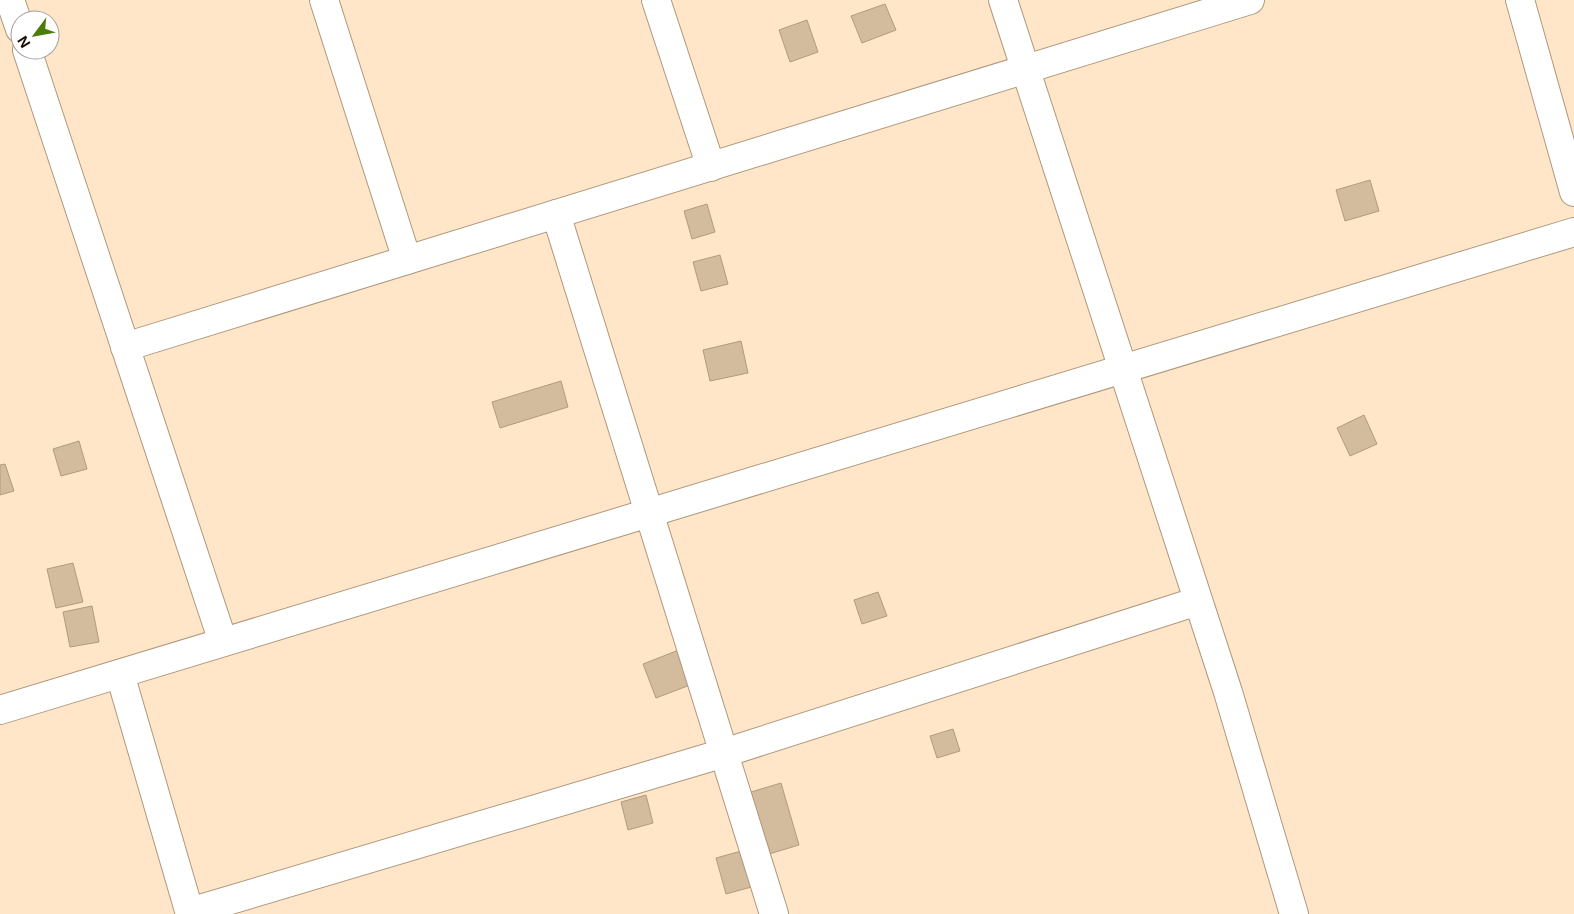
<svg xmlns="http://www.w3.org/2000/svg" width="1574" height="914" font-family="Inter,sans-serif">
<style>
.building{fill:#d3bb9e;stroke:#b19a7e}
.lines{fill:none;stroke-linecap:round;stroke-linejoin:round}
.minor-casing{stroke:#af987c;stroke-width:30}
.minor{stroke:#fff;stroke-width:28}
</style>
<rect width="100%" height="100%" fill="#ffe6c8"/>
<g class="building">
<polygon points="885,4 896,30 862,43 851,16"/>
<polygon points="807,20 818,52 790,62 779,30"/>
<polygon points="1370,180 1379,211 1345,221 1336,190"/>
<polygon points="707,204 715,232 692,239 684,211"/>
<polygon points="720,255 728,284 701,291 693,262"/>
<polygon points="741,341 748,373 710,381 703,350"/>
<polygon points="561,381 568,407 500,428 492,402"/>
<polygon points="1364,415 1377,444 1350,456 1337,428"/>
<polygon points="79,441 87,469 61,476 53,449"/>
<polygon points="5,464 14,491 0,495 0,465"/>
<polygon points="73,563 83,602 56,608 47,569"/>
<polygon points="878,592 887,616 862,624 854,600"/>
<polygon points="92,606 99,642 70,647 63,612"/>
<polygon points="684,648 698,682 656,698 643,664"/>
<polygon points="953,729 960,751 937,758 930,736"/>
<polygon points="781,783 799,845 769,854 751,792"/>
<polygon points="646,795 653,823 628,830 621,802"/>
<polygon points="745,850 755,886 726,894 716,858"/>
</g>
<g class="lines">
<defs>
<g id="minor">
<polyline points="10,0 20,29"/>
<polyline points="324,0 407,260"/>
<polyline points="656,0 711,167"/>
<polyline points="1003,0 1228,692 1294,914"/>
<polyline points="1520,0 1574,192"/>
<polyline points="27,50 223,642"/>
<polyline points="556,214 774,914"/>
<polyline points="125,347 1250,0"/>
<polyline points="120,674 190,914"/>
<polyline points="0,710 1574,232"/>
<polyline points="190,912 724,753 1198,601"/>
</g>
</defs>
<use href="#minor" class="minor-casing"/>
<use href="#minor" class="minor"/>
</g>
<g transform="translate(35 35) rotate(238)"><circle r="24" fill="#ffffff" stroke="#a39f9b"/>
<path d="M0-4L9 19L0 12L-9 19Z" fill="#4d7d09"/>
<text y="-8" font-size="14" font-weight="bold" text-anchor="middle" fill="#191006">N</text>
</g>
</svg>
